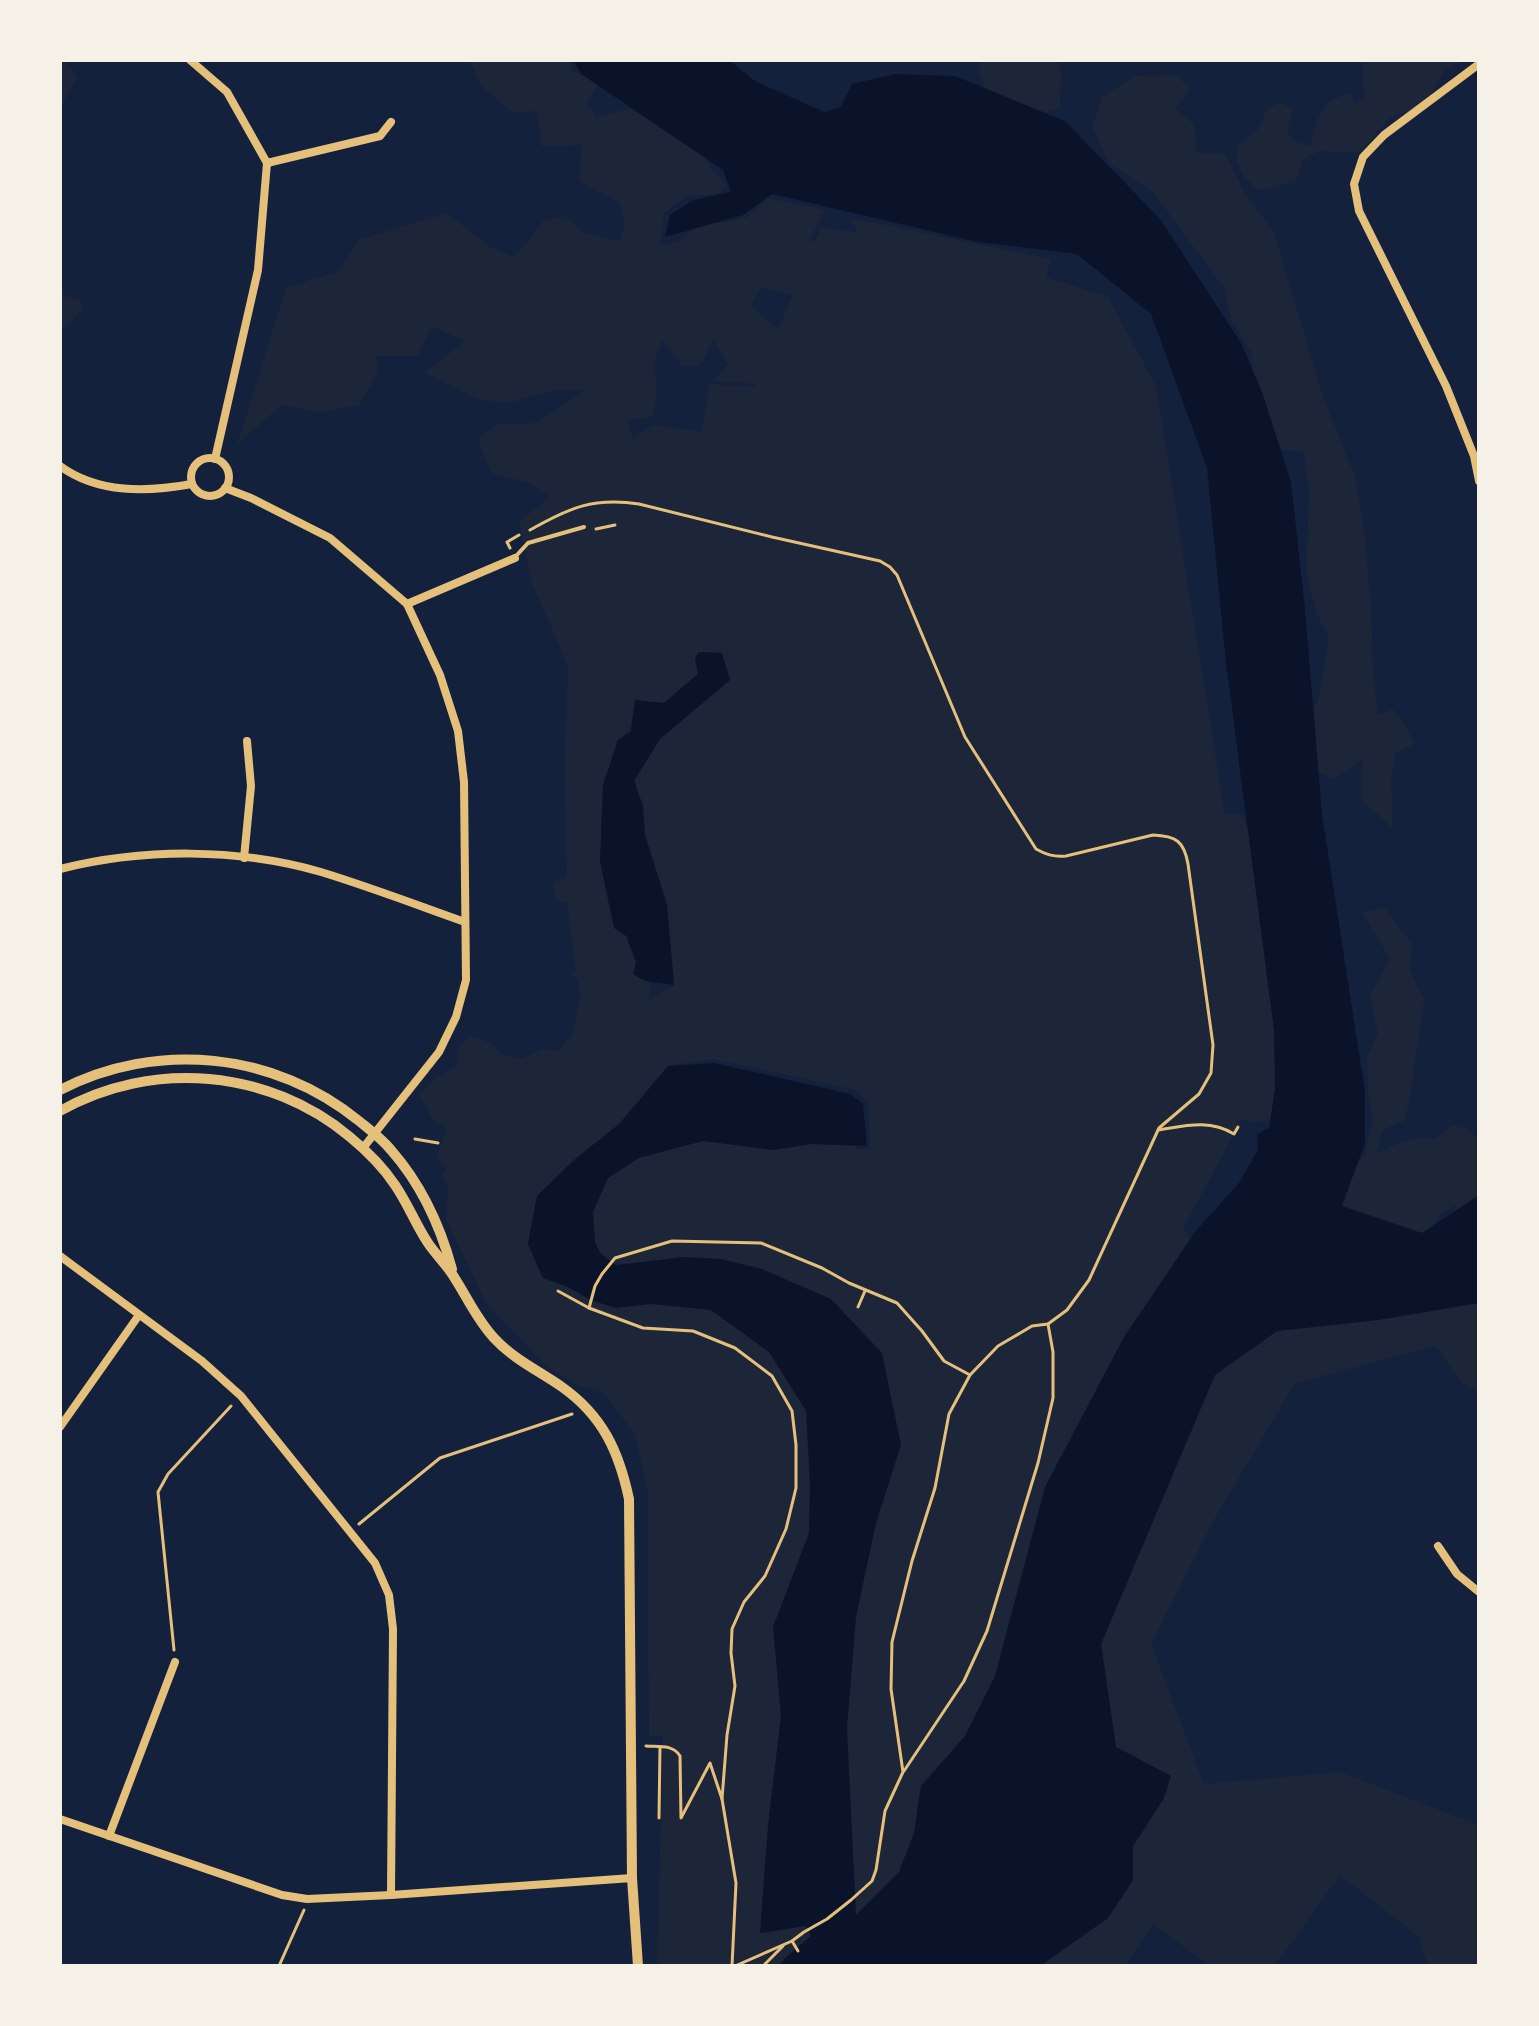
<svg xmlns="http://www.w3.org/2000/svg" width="1539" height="2026" font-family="Rubik,sans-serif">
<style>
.green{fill:#1d2539;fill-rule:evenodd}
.water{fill:#0b132b}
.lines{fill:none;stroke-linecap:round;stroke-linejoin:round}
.path{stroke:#e5c07b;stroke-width:3}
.service{stroke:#e5c07b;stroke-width:4}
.minor{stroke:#e5c07b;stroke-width:8}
.tertiary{stroke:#e5c07b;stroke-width:10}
</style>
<rect width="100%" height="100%" fill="#14213d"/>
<g class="green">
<polygon points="60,60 65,60 77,78 60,108"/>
<path d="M 470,60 L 570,60 L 573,73 L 603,73 L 587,104 L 596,117 L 643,105 L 695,136 L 709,166 L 727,186 L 718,194 L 687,196 L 664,213 L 661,245 L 677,242 L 701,224 L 725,222 L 748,217 L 768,198 L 825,210 L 810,239 L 814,243 L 821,227 L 858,233 L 851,218 L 1051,259 L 1046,277 L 1108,297 L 1156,386 L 1225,815 L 1240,814 L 1255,836 L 1287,1063 L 1279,1119 L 1251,1123 L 1240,1119 L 1224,1153 L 1183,1228 C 1197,1243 1195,1258 1191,1276 L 1167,1288 L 1135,1336 L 1138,1356 L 1124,1380 L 1104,1396 L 1106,1417 L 1083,1433 L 1075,1457 L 1060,1476 L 1064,1503 L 1048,1513 L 1056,1527 L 1052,1557 L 1031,1570 L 1027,1588 L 1042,1595 L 1049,1619 L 1020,1626 L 1012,1639 L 1018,1663 L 1006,1685 L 988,1702 L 995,1722 L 974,1756 L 919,1794 L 915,1827 L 916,1837 L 905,1890 L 886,1907 L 867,1904 L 855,1916 L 787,1966 L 657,1966 L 663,1736 L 649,1736 L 648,1618 L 646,1616 L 648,1614 L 648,1493 L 635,1434 L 599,1388 L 594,1390 L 578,1386 L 545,1365 L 486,1303 L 446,1219 L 448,1189 L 442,1175 L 446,1169 L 437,1156 L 447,1128 L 433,1120 L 420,1095 L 435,1079 L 457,1066 L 458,1046 L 471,1036 L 491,1043 L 502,1055 L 522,1058 L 543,1049 L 559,1051 L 566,1040 L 572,1037 L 580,997 L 578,979 L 572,975 L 576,971 L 567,902 L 556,901 L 553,882 L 567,878 L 565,764 L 568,666 L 532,583 L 519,521 L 544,503 L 549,495 L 527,482 L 491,473 L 478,440 L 496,424 L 536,423 L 586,390 L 554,390 L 508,403 L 478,399 L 425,373 L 465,341 L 432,326 L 417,356 L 376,356 L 378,372 L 359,405 L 320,412 L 281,405 L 237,445 L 286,288 L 339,271 L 359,240 L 447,213 L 490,247 L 515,257 L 543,221 L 564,216 L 585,234 L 620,241 L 625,223 L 619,202 L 579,181 L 582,145 L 541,146 L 537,111 L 513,113 L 481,86 ZM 761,287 L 792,296 L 778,329 L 751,306 ZM 663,340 L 682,366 L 699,367 L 714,340 L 728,364 L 714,381 L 755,384 L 753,387 L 709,384 L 702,432 L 653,425 L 633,438 L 627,420 L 652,417 L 657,396 L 654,362 ZM 699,652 L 722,653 L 730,680 L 660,739 L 634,781 L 643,805 L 645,835 L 667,905 L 674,985 L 650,999 C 649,987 651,975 641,966 L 639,949 L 630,945 L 626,935 L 618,931 L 623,928 L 625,918 L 618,906 L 609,905 L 600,861 L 603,785 L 618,740 L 630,731 L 635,700 L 664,703 L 698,674 L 695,658 ZM 713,1059 L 856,1090 L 868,1102 L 870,1149 L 856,1149 L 857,1141 L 814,1137 L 774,1144 L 694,1136 L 664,1141 L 623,1157 L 598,1176 L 578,1207 L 577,1237 L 591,1264 L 607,1267 L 595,1286 L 591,1300 L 568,1287 L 543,1278 L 528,1244 L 533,1215 L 562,1180 L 588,1161 L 607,1161 L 612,1146 L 627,1127 L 647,1124 L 656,1110 L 650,1097 L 657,1091 L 654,1082 L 668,1066 Z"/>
<polygon points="983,60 1057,60 1061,73 1060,107 1041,114 990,101 978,70"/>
<path d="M 1360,60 L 1465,60 L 1445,70 L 1430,97 L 1411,111 L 1391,117 L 1359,153 L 1320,151 L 1303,159 L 1297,179 L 1274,188 L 1258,190 L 1246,179 L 1236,160 L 1238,145 C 1255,134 1261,130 1266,110 L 1280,102 L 1293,109 L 1287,131 L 1293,141 L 1311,146 C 1313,131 1318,111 1331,101 C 1336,97 1345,95 1350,92 L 1354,105 L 1364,98 L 1362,66 Z"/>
<polygon points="1176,75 1190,89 1175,109 1194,124 1197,153 1225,153 1243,190 1274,233 1323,397 1356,479 1366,546 1372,628 1373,671 1378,715 1393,709 1405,725 1415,744 1395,753 1391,781 1393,829 1374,811 1361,801 1362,759 1335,779 1314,771 1307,730 1321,690 1329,636 1317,615 1306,572 1309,495 1304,453 1265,446 1253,381 1251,352 1230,318 1225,289 1153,192 1110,164 1092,127 1102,97 1135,76"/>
<polygon points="60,290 65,296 80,300 83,308 66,328 60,327"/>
<path d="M 1384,907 L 1413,946 L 1409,968 L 1424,1000 L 1409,1102 L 1404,1121 L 1382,1130 L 1377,1153 C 1387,1149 1398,1143 1409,1140 C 1432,1134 1430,1148 1452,1125 L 1465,1128 L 1479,1139 L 1479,1207 L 1464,1218 L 1454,1205 L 1440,1215 L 1420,1241 L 1355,1251 L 1332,1189 L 1345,1181 L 1365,1153 L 1373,1117 L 1368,1095 L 1367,1057 L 1378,1034 L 1370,997 L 1390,958 L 1362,913 Z"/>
<polygon points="1479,1303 1479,1391 1462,1383 1436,1346 1295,1383 1212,1523 1151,1644 1204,1784 1340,1772 1479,1825 1479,1966 1428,1966 1419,1937 1340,1875 1275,1966 1210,1966 1153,1924 1125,1966 1040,1966 1108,1918 1133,1880 1133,1846 1164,1798 1170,1776 1116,1747 1101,1644 1215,1374 1277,1331 1378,1320"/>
</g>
<g class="water">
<polygon points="573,60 729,60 755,81 824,112 841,107 852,84 895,74 955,76 1065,121 1161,220 1241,343 1262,392 1291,482 1305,609 1322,814 1365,1092 1365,1143 1342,1206 1422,1233 1479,1195 1479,1303 1378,1320 1277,1331 1215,1375 1101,1644 1116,1747 1171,1776 1164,1798 1133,1846 1133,1880 1108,1918 1040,1966 779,1966 785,1958 811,1936 806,1926 760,1933 768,1825 781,1716 773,1627 809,1533 810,1484 806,1411 769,1352 711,1310 651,1304 615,1308 591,1300 568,1287 543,1278 528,1244 537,1196 574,1160 619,1124 668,1066 715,1063 850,1094 863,1104 867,1146 812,1144 773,1150 703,1141 639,1158 608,1178 593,1212 595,1242 600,1253 616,1265 684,1257 721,1259 762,1269 831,1299 882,1353 901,1445 876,1523 856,1617 847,1727 856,1915 899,1872 914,1833 921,1786 965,1736 995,1676 1045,1487 1124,1337 1195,1232 1239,1183 1258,1150 1257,1134 1269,1128 1275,1089 1274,1030 1226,663 1207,468 1151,314 1077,254 978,242 772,194 743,215 665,237 670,215 693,200 731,192 723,170 581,74"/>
<polygon points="699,652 722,653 730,680 660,739 634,781 643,806 645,835 667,905 674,985 645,981 633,974 636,962 626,936 614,928 600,861 603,785 618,740 631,731 635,700 664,703 698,674 695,658"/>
</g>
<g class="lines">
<g class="path">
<polyline points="596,529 615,525"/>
<path d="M 530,530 C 569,508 593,497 639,504 L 772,537 L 880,561 L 890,567 L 897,575 L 965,737 L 1036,849 C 1047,855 1054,857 1066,856 L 1153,835 C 1176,836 1184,841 1188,864 L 1213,1045 L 1211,1073 L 1199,1094 L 1159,1128 L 1089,1280 L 1067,1310 L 1048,1324 L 1032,1326 L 998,1346 L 970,1375 L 949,1414 L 935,1488 L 912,1561 L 892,1642 L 891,1689 L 903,1772 L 885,1811 L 876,1870 L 872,1881 L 851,1900 L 827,1919 L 804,1932 L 792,1941 L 735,1966"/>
<polyline points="510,548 507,542 519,535"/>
<path d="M 1158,1130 C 1185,1126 1209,1119 1234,1134 L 1238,1127"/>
<polyline points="415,1139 438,1143"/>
<polyline points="558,1291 589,1308"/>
<polyline points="858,1307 865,1291"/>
<polyline points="359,1524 440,1458 572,1414"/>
<polyline points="174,1650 158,1492 168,1474 231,1406"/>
<path d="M 646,1746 C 658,1747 673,1744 680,1756 L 681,1818 L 710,1763 L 722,1799 L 736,1883 L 732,1966"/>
<polyline points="904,1771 964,1681 987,1631 1038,1463 1053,1398 1053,1352 1048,1324"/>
<polyline points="722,1799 727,1735 735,1686 731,1653 732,1629 744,1602 765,1576 786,1529 796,1488 796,1445 792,1411 772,1376 735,1348 693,1331 643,1328 589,1308 595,1286 602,1274 615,1258 672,1241 761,1243 822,1268 849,1283 897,1303 922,1331 944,1361 970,1375"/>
<polyline points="659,1818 660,1747"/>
<polyline points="792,1941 798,1951"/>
<polyline points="279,1966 304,1910"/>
<polyline points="763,1966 783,1946"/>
</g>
<polyline class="service" points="516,556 528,543 584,527"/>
<g class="minor">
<polyline points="190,60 227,92 267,163 258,270 215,459"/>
<polyline points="1479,64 1384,135 1363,157 1354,184 1359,211 1446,386 1474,456 1479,481"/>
<polyline points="267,163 380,136 391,122"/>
<circle cx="210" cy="477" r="19"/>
<path d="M 60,466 C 98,494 148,492 192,484"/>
<polyline points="225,488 251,498 330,538 407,604 440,675 458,731 464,782 466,980 456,1017 439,1052 363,1148"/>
<polyline points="407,604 515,558"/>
<polyline points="244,858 251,786 247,741"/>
<path d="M 60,869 C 144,848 237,848 321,872 C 370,887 417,905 465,922"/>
<polyline points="60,1256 202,1361 241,1396 375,1563 389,1595 393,1629 391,1895"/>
<polyline points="60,1427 139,1315"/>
<polyline points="1438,1546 1457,1574 1479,1592"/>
<polyline points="60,1819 282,1895 307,1899 391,1895 632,1878"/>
<polyline points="109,1836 175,1662"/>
</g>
<g class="tertiary">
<path d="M 60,1090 C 156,1040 275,1052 359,1121 C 370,1130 382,1139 391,1150 C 421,1184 440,1225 452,1269"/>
<path d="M 60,1111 C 152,1059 269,1069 350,1137 C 367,1151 383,1167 395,1185 C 408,1204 416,1225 428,1243 C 436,1255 447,1265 454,1277 C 467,1297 477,1320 494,1338 C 513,1359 539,1371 562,1387 C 603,1416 619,1452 629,1499 L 632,1878 L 638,1966"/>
</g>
</g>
<rect width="1539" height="2026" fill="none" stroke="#f6f1e7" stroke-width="124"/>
</svg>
